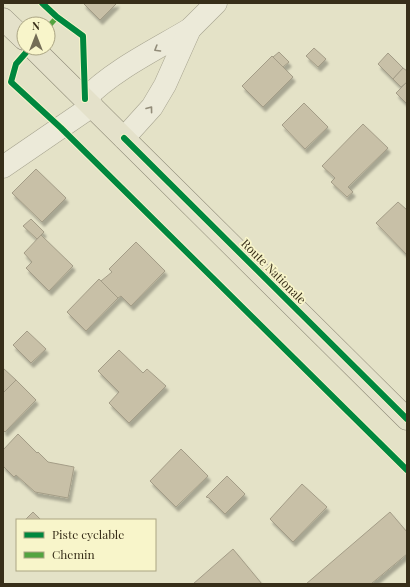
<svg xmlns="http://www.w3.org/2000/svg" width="410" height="587" font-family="'Playfair Display',serif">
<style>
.building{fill:#c8c0a7;stroke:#a49d87;filter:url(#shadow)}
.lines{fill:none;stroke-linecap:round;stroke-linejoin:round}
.minor-casing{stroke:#a8a591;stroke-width:23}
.major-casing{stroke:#8e8a78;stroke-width:23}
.minor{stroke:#ecead9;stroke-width:22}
.major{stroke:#e4e1ca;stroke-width:22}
.quiet{stroke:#53a440;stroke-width:5;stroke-dasharray:10 5;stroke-linecap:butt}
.cycleway-casing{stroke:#f8f5ca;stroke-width:8}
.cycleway{stroke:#00873e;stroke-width:6}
.oneway{stroke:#928c79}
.labels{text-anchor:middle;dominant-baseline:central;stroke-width:3.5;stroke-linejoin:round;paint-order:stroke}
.street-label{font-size:12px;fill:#372e19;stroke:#f8f5ca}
</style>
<defs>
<filter id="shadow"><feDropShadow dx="2.5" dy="4.5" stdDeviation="1" flood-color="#0004"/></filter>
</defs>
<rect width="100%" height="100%" fill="#e4e2c7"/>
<g class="building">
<polygon points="83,3 117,3 100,20"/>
<polygon points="314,48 326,59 318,67 306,56"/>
<polygon points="279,52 289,62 283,67 273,57"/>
<polygon points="388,53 403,68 393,79 378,64"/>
<polygon points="272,56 293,77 263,107 242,86"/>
<polygon points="403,68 407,71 407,82 401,87 393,79"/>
<polygon points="407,82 407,104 396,93"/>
<polygon points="304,103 328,127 305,149 282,125"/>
<polygon points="363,124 388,148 348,187 353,192 347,197 331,182 335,178 322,166"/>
<polygon points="36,169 66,198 42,222 12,193"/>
<polygon points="398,202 407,210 407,255 376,223"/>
<polygon points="31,219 44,232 37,239 23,226"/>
<polygon points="41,235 73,266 49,291 26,268 32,262 24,253"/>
<polygon points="136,242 165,271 131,306 121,296 118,298 101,281 112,272 109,269"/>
<polygon points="99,279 118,298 86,331 67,312"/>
<polygon points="27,331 46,349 31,363 13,345"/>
<polygon points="119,350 143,373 147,369 166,386 129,423 109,403 119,392 98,371"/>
<polygon points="3,368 16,380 3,393"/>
<polygon points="16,380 36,400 5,432 3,430 3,393"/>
<polygon points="18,434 37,453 38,452 48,462 74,467 68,498 35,492 16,475 14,477 3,466 3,450"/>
<polygon points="181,449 208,476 176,507 150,481"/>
<polygon points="227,476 245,494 225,514 209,498 206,497"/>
<polygon points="302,484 327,507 293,542 270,519"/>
<polygon points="33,512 41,520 25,520"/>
<polygon points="390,512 407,532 407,554 371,584 306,584"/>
<polygon points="233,549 262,584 193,584"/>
</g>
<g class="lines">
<defs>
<g id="minor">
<path d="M 85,99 C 113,70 155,50 190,29"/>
<polyline points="124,138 152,107 165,85 190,29 216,3"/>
<polyline points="3,167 92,106"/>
</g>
<g id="major">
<polyline points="3,19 24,39"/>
<polyline points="33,48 407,419"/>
</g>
</defs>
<use href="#minor" class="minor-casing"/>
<use href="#major" class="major-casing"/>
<use href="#minor" class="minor"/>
<use href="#major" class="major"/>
<polyline class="quiet" points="48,27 57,17"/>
<defs>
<g id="cycleway">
<polyline points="42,3 57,17 83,36 85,99"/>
<polyline points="30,48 16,64 11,82 61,128 407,470"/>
<polyline points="124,138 407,419"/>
</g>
</defs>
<use href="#cycleway" class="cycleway-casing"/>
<use href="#cycleway" class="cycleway"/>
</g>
<defs><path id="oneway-chevron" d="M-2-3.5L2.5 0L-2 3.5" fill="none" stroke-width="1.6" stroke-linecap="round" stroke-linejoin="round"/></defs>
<g class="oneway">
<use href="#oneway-chevron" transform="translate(157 49) rotate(149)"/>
<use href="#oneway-chevron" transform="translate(150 109) rotate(-53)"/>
</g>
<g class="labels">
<g class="street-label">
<text transform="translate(274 271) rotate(45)">Route Nationale</text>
</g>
</g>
<rect width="410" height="587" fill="none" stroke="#372e19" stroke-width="8"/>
<rect x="16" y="519" width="140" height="52" fill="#f8f5ca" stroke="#aba583"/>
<rect x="24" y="532" width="20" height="6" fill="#00873e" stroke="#aba583"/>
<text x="52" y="539" font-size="12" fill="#372e19">Piste cyclable</text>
<rect x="24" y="552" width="20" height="6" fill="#53a440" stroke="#aba583"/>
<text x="52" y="559" font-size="12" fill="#372e19">Chemin</text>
<g transform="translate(36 36)"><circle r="19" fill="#f8f5ca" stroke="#aba583"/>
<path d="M0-3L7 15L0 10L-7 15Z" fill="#746d56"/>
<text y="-6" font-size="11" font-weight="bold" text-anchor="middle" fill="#372e19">N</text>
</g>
</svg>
